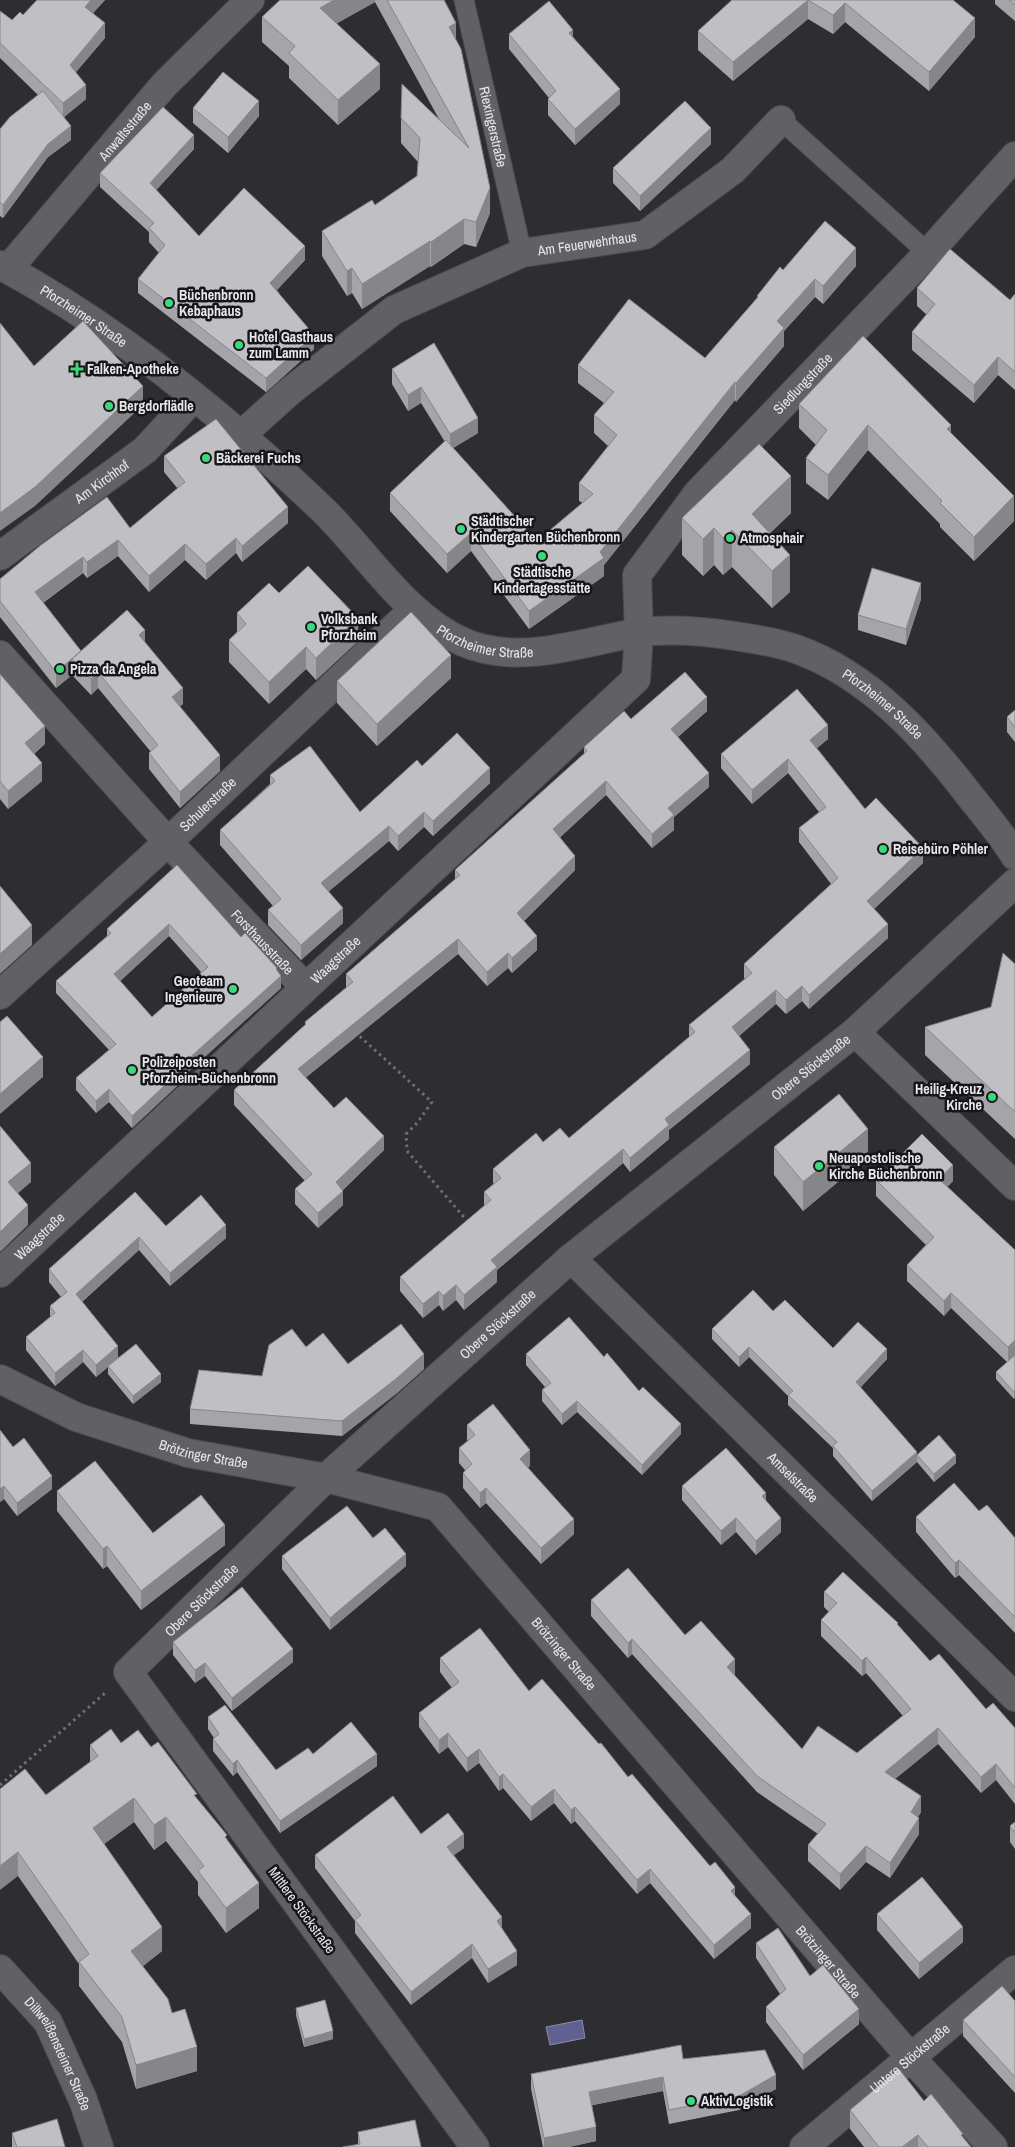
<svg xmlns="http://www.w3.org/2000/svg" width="1015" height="2147" font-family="'Archivo Narrow',sans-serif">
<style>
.water{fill:#616191;stroke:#8a8aac}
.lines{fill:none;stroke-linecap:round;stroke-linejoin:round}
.service-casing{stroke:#4d4d50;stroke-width:21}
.minor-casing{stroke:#4d4d50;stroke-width:30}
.secondary-casing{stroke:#4d4d50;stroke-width:30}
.path{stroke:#707074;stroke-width:3;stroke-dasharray:2.5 4;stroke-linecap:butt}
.service{stroke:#616165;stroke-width:19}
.minor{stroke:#616165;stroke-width:28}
.secondary{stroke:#616165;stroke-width:28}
.wall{fill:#a4a4a9;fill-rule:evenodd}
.shaded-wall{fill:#868689}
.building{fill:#bfbfc4;stroke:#868689;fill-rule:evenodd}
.poi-dot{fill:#3dd77d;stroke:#161618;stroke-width:2}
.labels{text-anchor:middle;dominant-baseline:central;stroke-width:5;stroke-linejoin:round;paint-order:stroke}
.street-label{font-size:14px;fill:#e8e8eb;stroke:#161618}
.poi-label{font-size:14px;font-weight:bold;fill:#e8e8eb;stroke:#161618;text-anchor:start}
</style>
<rect width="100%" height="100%" fill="#2e2e32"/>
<polygon class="water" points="582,2020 585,2038 550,2045 546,2027"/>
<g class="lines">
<defs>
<g id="service">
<path id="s1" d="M 464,0 L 522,253"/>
<polyline points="781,120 928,253"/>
</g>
<g id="minor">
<path id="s2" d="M 8,269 L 164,85 L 250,0"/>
<path id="s3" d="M 240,436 L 289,392 L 394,310 L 522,253 L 645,235 L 733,170 L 781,120"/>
<path id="s4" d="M 0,556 L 145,450 L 194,397"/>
<path id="s5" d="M 0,655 L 168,842 L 305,987"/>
<path id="s6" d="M 0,995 L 168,842 L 414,609"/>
<polyline points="855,1032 1015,1186"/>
<path id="s7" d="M 571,1258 L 1015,1697"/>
<path id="s8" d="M 0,1273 L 636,679 L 639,633 L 637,575 L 697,494 L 928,253 L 1015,156"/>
<path id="s9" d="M 0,1379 L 76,1417 L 188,1453 L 326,1478 L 438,1507 L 911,2058 L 993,2147"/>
<path id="s10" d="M 0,1969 L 48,2022 L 83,2100 L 99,2147"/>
<path id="s11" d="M 475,2147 L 128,1672 L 326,1478 L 571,1258 L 855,1032 L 1015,883"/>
<path id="s12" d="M 804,2147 L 1015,1970"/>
</g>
<g id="secondary">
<path id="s13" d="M 0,265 C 117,328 227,418 323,510 C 368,554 404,615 463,642 C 518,666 579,643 635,633 C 667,628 703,631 735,636 C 755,639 776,642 796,649 C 869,675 924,736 970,796 C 986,816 1002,835 1015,856"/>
</g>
</defs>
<use href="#service" class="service-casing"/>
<use href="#minor" class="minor-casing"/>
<use href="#secondary" class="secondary-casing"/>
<g class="path">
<polyline points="355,1032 432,1102 417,1123 406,1134 407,1151 469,1223"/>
<polyline points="0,1785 105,1693"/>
</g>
<use href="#service" class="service"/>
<use href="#minor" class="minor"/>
<use href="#secondary" class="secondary"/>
</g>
<g class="wall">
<polygon points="37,0 105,0 93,13 105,38 76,72 86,99 64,117 71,140 48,157 3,218 0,216 0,129 38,95 0,58 0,11 12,20 23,15"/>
<polygon points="280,0 444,0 456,40 490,213 476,247 464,244 431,267 430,266 362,309 352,293 347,296 322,256 322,231 375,205 417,176 418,162 401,143 401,118 440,121 375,2 337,23 380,89 338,125 289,78 289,66 262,42 262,17"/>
<polygon points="732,0 953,0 975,37 929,91 845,22 833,34 808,19 733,81 698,50 698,31"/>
<polygon points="995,0 1015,0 1015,21 995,4"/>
<polygon points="509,34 573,37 620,104 575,145 548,115 548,99 549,98 509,49"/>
<polygon points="193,108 259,116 228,153 193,123"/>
<polygon points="711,144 640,211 613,183 613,168"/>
<polygon points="194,149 156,190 199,236 305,260 277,290 314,349 266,392 138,293 138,279 159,253 149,242 149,232 100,187 100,173"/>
<polygon points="856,266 823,304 815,297 784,331 784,346 736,402 735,400 604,565 604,576 529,629 471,551 447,573 390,511 390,493 445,442 421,403 408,411 392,384 392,369 434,343 478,433 453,448 537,541 583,503 579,501 579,483 608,446 594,433 594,415 604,403 578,383 578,365 705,358 757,298 757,296 783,270"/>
<polygon points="917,288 1010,300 1015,294 1015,390 998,375 974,403 912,350 912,332 927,315 917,306"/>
<polygon points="799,404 951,433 1014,521 974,561 940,527 940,524 868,450 828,500 806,483 806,458 816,445 799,428"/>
<polygon points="164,456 288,523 242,562 236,553 206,580 185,560 149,592 118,556 87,578 83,573 43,603 81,651 145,642 183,704 180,706 220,771 180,808 149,769 149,753 151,752 98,688 91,695 72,675 56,688 0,617 0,579 130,528 178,489 164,472"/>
<polygon points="791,513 770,533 790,592 772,608 732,567 723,575 714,565 703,576 682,555 682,518"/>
<polygon points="279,593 358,641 316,680 306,669 269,704 229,662 229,640 237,632 237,613"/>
<polygon points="921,599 906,645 858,630 858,615"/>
<polygon points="0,674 45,744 34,754 42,781 8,809 0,799"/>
<polygon points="451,678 377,746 337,703 337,681"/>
<polygon points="1015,710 1015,742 1007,732 1007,717"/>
<polygon points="707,711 678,737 709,787 674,817 674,830 652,848 606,795 560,837 575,870 524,921 537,950 512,973 508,968 487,986 458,954 305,1078 334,1108 384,1150 343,1190 343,1205 318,1228 295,1204 295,1189 305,1181 234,1105 234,1090 305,1025 305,1022 346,988 346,974 455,879 455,870 584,754 584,747 631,719"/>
<polygon points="828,739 817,748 865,809 923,863 874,909 888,938 809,1009 802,1001 786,1014 776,1004 739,1036 750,1064 669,1130 669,1139 630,1172 623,1163 497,1270 497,1282 464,1310 456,1300 443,1311 439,1305 423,1318 400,1291 400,1277 484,1206 484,1192 494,1184 493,1183 493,1169 543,1142 569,1138 689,1037 689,1025 745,979 744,978 744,964 831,884 799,842 799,828 819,812 788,773 752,804 721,768 721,754"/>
<polygon points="422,766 490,783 433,836 424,827 398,851 389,841 329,891 343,923 301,960 268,925 268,910 273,906 220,845 220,830 270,784 270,775 360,812"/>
<path d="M 177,865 L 241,937 L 277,971 L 281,988 L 178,1081 L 178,1085 L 132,1128 L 109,1102 L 96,1113 L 76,1090 L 76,1078 L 109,1050 L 56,993 L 56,981 L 107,936 L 107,929 ZM 169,936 L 201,972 L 152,1017 L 120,981 Z"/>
<polygon points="1015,964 1015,1139 925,1055 925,1027 991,1007"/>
<polygon points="774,1147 868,1157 803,1211 774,1175"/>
<polygon points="876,1180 953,1181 947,1187 1015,1250 1014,1399 996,1379 996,1372 1007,1362 951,1308 944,1316 907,1281 907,1265 926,1245 876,1196"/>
<polygon points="166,1226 226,1238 170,1286 139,1250 82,1302 118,1358 161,1382 133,1404 108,1374 108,1367 96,1377 83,1362 55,1386 26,1350 26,1337 50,1317 50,1306 61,1297 49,1282 49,1269"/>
<polygon points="773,1311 833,1348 887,1359 860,1388 917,1455 956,1463 934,1482 917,1462 872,1501 833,1456 833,1448 788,1405 788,1396 749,1357 739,1367 712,1339 712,1329"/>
<polygon points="306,1347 348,1364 424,1369 397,1393 342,1436 190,1424 190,1409 262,1376"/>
<polygon points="526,1354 604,1357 639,1391 681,1434 642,1475 577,1412 562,1425 542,1401 542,1390 545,1387 526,1365"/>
<polygon points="467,1425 530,1466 528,1467 574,1534 541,1564 486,1503 480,1508 463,1488 463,1473 465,1470 459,1463 459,1448 468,1441 467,1440"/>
<polygon points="0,1430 13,1447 52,1489 17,1516 4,1499 0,1502"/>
<polygon points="682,1486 766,1500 781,1532 756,1555 736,1532 721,1545 682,1500"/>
<polygon points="57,1491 153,1533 225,1545 141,1610 107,1566 103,1569 57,1511"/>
<polygon points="979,1511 1015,1538 1015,1633 959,1575 955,1578 916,1532 916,1517"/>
<polygon points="373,1538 406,1566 330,1630 282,1569 282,1556"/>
<polygon points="824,1592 898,1625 930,1661 986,1709 1015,1728 1015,1804 996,1780 981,1793 938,1744 895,1779 921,1812 918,1817 919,1834 890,1878 866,1862 840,1890 808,1861 808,1845 818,1834 757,1792 632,1654 628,1658 591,1616 591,1600 685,1635 735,1675 735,1676 802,1749 857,1753 903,1716 866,1673 862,1676 821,1636 821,1620 829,1612 824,1607"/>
<polygon points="173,1642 293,1662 232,1711 205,1676 195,1683 173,1655"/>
<polygon points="440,1658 529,1691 628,1777 735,1896 751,1928 714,1959 650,1883 637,1894 575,1821 571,1824 554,1803 531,1821 503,1788 499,1791 479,1763 467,1772 448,1747 439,1754 419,1727 419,1713 452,1688 440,1672"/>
<polygon points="208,1717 276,1770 313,1754 377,1766 280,1833 237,1772 233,1776 213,1751 213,1739 214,1738 208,1729"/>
<polygon points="121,1743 151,1747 197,1799 227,1839 259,1908 226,1933 198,1895 198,1882 166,1841 154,1850 134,1822 104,1844 162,1951 142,1966 172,2013 197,2071 136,2089 122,2042 79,1986 79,1964 18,1876 0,1789 46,1795 90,1762 90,1745"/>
<polygon points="1015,1822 1015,1849 1010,1842 1010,1826"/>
<polygon points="421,1834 464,1848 454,1855 502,1928 517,1965 488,1983 472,1958 411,2005 355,1933 355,1921 315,1868 315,1855"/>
<polygon points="877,1914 963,1942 919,1979 877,1930"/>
<polygon points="756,1943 810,1976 859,2024 803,2070 766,2022 766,2007 780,1994 756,1958"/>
<polygon points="1015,2001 1015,2093 963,2036 963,2020"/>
<polygon points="296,2008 333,2039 304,2047 296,2015"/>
<polygon points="683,2059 776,2089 739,2110 669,2124 663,2091 592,2105 596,2141 569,2147 543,2147 531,2089 531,2074"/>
<polygon points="924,2101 963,2137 971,2147 864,2147 850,2129 850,2110"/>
<polygon points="358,2132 421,2147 358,2144"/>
<polygon points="12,2133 65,2147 12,2147"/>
</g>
<g class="shaded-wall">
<polygon points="91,0 105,0 85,22 85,7"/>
<polygon points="334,0 375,0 375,2 320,33 320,8"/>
<polygon points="808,0 808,19 733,81 733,62"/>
<polygon points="845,3 845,22 833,34 833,15"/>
<polygon points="975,18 975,37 929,91 929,72"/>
<polygon points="105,23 105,38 70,79 70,65"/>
<polygon points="456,23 456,48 449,27"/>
<polygon points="573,30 573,46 569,33"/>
<polygon points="380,64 380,89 338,125 338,100"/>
<polygon points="86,85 86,99 63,118 63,103"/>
<polygon points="620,89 620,104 575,145 575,129"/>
<polygon points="259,101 259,116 228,153 228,137"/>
<polygon points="71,126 71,140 48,157 3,218 3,205 48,144"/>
<polygon points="711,128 711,144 640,211 640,196"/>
<polygon points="194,135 194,149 150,197 150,183"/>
<polygon points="490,188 490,213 476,247 476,222"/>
<polygon points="464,219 464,244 431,267 431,242"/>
<polygon points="430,241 430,266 362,309 362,284"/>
<polygon points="305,246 305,260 270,297 270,283"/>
<polygon points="856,248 856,266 823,304 823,286"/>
<polygon points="352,268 352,293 347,296 347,271"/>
<polygon points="815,279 815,297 784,331 784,346 736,402 736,383 777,321"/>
<polygon points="314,335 314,349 266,392 266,378"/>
<polygon points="998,357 998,375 974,403 974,385"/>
<polygon points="735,382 735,400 604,565 604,576 529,629 529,611 600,552"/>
<polygon points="143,386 143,405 35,506 0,531 0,513"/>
<polygon points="421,387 421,403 408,411 408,395"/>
<polygon points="478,418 478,433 450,450 450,434"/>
<polygon points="868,425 868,450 828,500 828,475"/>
<polygon points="951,425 951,449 947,429"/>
<polygon points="791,476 791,513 752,551 752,514"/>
<polygon points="1014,496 1014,521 974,561 974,537"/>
<polygon points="288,507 288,523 242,562 242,546"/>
<polygon points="714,528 714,565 703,576 703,539"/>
<polygon points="732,530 732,567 723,575 723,538"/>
<polygon points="471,533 471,551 447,573 447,554"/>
<polygon points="236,538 236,553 206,580 206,564"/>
<polygon points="118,540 118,556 87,578 87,562"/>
<polygon points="185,544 185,560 149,592 149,576"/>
<polygon points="790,555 790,592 772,608 772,571"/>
<polygon points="83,557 83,573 35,608 35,592"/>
<polygon points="921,583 921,599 906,645 906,629"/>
<polygon points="358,618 358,641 316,680 316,658"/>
<polygon points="145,630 145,646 139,635"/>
<polygon points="306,647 306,669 269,704 269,682"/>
<polygon points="81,651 72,659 72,675 56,688 56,672"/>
<polygon points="451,655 451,678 377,746 377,724"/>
<polygon points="98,672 98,688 91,695 91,679"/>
<polygon points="183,688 183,704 172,713 172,697"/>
<polygon points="707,697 707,711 671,743 671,729"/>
<polygon points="828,725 828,739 810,754 810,740"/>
<polygon points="45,726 45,744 25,761 25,743"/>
<polygon points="220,755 220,771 180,808 180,792"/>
<polygon points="788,759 788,773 752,804 752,790"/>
<polygon points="42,763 42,781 8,809 8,791"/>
<polygon points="490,768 490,783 433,836 433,821"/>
<polygon points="709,773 709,787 674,817 674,830 652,848 652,834 668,808"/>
<polygon points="606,781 606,795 553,844 553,829"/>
<polygon points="424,812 424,827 398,851 398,836"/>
<polygon points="389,826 389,841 321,898 321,883"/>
<polygon points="923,848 923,863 867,915 867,901"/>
<polygon points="575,856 575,870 517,928 517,913"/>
<polygon points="343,908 343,923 301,960 301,945"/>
<polygon points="169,924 169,936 114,987 114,974"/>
<polygon points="888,924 888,938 809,1009 809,995"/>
<polygon points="32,925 32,945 0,974 0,954"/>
<polygon points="537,936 537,950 512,973 512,958"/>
<polygon points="458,939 458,954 298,1084 298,1069"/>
<polygon points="508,953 508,968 487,986 487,972"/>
<polygon points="277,968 277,979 281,976 281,988 178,1081 178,1085 132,1128 132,1116 176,1070"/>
<polygon points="802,986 802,1001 786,1014 786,1000"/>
<polygon points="776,990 776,1004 732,1042 732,1027"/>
<polygon points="750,1050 750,1064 669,1130 669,1139 630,1172 630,1158 665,1119"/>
<polygon points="43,1057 43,1077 0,1114 0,1094"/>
<polygon points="109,1089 109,1102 96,1113 96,1101"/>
<polygon points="868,1129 868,1157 803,1211 803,1182"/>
<polygon points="384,1136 384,1150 336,1196 336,1182"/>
<polygon points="623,1149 623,1163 497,1270 497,1282 464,1310 464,1295 491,1260"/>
<polygon points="31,1163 31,1182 8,1202 8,1182"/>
<polygon points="953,1165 953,1181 939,1194 939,1179"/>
<polygon points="343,1191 343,1205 318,1228 318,1213"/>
<polygon points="28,1205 28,1225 0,1252 0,1232"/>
<polygon points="226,1225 226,1238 170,1286 170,1273"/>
<polygon points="139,1237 139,1250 76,1307 76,1294"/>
<polygon points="456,1285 456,1300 443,1311 443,1296"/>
<polygon points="439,1291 439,1305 423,1318 423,1304"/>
<polygon points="951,1293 951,1308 944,1316 944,1301"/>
<polygon points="1015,1340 1015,1356 1008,1363 1008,1347"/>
<polygon points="118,1346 118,1358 108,1366 108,1367 96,1377 96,1365"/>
<polygon points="749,1347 749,1357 739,1367 739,1357"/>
<polygon points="887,1349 887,1359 856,1392 856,1382"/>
<polygon points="83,1350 83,1362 55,1386 55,1373"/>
<polygon points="424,1354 424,1369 397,1393 342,1436 342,1421"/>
<polygon points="161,1374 161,1382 133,1404 133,1396"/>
<polygon points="1015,1390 1015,1398 1014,1399 1014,1392"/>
<polygon points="577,1401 577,1412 562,1425 562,1414"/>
<polygon points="681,1424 681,1434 642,1475 642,1465"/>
<polygon points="530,1450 530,1466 520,1474 520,1459"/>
<polygon points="917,1452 917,1462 872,1501 872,1491"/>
<polygon points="956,1455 956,1463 934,1482 934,1474"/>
<polygon points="52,1476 52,1489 17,1516 17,1503"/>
<polygon points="4,1486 4,1499 0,1502 0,1489"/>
<polygon points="486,1488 486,1503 480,1508 480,1493"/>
<polygon points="766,1493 766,1507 762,1496"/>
<polygon points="736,1518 736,1532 721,1545 721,1531"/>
<polygon points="781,1518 781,1532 756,1555 756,1541"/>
<polygon points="574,1519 574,1534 541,1564 541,1548"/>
<polygon points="225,1525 225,1545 141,1610 141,1591"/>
<polygon points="107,1546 107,1566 103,1569 103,1549"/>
<polygon points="406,1554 406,1566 330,1630 330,1618"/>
<polygon points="959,1560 959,1575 955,1578 955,1563"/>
<polygon points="632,1639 632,1654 628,1658 628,1643"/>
<polygon points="293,1649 293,1662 232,1711 232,1698"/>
<polygon points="866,1657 866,1673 862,1676 862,1661"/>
<polygon points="735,1659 735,1675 727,1682 727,1667"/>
<polygon points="205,1663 205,1676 195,1683 195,1670"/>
<polygon points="938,1728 938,1744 885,1787 885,1772"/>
<polygon points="448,1733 448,1747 439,1754 439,1740"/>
<polygon points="479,1749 479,1763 467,1772 467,1758"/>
<polygon points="377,1754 377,1766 280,1833 280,1821"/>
<polygon points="237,1760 237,1772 233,1776 233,1764"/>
<polygon points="996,1764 996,1780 981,1793 981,1777"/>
<polygon points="503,1774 503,1788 499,1791 499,1777"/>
<polygon points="554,1789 554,1803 531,1821 531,1807"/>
<polygon points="921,1796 921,1812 911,1828 911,1812"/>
<polygon points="134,1798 134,1822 93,1852 93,1828"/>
<polygon points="575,1807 575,1821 571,1824 571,1810"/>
<polygon points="166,1817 166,1841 154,1850 154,1825"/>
<polygon points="919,1818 919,1834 890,1878 890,1863"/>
<polygon points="464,1834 464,1848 447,1860 447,1847"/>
<polygon points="866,1846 866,1862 840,1890 840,1874"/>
<polygon points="18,1852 18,1876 0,1890 0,1866"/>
<polygon points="650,1869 650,1883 637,1894 637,1880"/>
<polygon points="259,1883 259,1908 226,1933 226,1908"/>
<polygon points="735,1887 735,1901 731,1891"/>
<polygon points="751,1914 751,1928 714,1959 714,1945"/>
<polygon points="502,1917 502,1931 497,1921"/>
<polygon points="162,1927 162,1951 131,1976 131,1951"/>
<polygon points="963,1927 963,1942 919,1979 919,1963"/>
<polygon points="472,1944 472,1958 411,2005 411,1992"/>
<polygon points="517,1951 517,1965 488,1983 488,1969"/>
<polygon points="859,2009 859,2024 803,2070 803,2055"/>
<polygon points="333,2031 333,2039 304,2047 304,2039"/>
<polygon points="197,2047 197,2071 136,2089 136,2065"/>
<polygon points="776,2075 776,2089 739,2110 739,2096"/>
<polygon points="663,2077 663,2091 589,2106 589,2092"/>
<polygon points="596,2127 596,2141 569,2147 544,2147 544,2138"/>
<polygon points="918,2135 918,2147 902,2147"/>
</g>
<g class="building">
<polygon points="37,0 91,0 85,7 105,23 70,65 86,85 63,103 0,43 0,11 12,20 20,12 23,15"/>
<polygon points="280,0 334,0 320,8 380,64 338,100 289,53 295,46 262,17"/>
<polygon points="387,0 444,0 456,23 449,27 461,49 490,188 476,222 464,219 431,242 430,241 362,284 352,268 347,271 322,231 372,200 375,205 417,176 420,138 401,118 402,84 469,148"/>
<polygon points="732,0 953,0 975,18 929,72 845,3 833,15 808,0 733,62 698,31"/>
<polygon points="1009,0 1015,0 1015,5"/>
<polygon points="549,1 573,30 569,33 620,89 575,129 548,99 556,91 509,34"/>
<polygon points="223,72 259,101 228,137 193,108"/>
<polygon points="43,91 71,126 48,144 3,205 0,202 0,129 10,117"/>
<polygon points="685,101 711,128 640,196 613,168"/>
<polygon points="163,107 194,135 150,183 199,236 244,188 305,246 270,283 314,335 266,378 138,279 165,245 149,228 154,223 100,173"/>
<polygon points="825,221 856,248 823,286 815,279 777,321 784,328 736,383 735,382 600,552 604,558 529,611 471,533 447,554 390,493 446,440 537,541 593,494 579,483 617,435 594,415 614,392 578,365 629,299 705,358 758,297 757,296 780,267 783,270"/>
<polygon points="950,249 1010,300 1015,294 1015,372 998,357 974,385 912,332 935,304 917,288"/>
<polygon points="83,321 143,386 35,487 0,513 0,323 34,366"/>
<polygon points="863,336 951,425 947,429 1014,496 974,537 940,503 942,501 868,425 828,475 806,458 827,430 799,404"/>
<polygon points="434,343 478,418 450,434 421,387 408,395 392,369"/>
<polygon points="216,419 288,507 242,546 236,538 206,564 185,544 149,576 118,540 87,562 83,557 35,592 81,651 127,610 145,630 139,635 183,688 172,697 220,755 180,792 149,753 158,745 98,672 91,679 72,659 81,651 56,672 0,601 0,579 41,545 107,497 130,528 185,482 164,456"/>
<polygon points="759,444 791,476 752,514 790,555 772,571 732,530 723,538 714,528 703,539 682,518"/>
<polygon points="308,566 358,618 316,658 306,647 269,682 229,640 246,624 237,613 269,583 279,593"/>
<polygon points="872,568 921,583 906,629 858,615"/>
<polygon points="411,612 451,655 377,724 337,681"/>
<polygon points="685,672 707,697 671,729 709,773 668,808 674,815 652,834 606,781 553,829 575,856 517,913 537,936 512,958 508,953 487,972 458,939 298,1069 334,1108 346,1097 384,1136 336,1182 343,1191 318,1213 295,1189 312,1174 234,1090 306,1024 305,1022 353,982 346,974 460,875 455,870 587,751 584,747 624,711 631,719"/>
<polygon points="0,674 45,726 25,743 42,763 8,791 0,781"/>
<polygon points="797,689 828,725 810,740 865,809 876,798 923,848 867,901 888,924 809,995 802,986 786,1000 776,990 732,1027 750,1050 665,1119 669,1125 630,1158 623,1149 491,1260 497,1267 464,1295 456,1285 443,1296 439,1291 423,1304 400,1277 491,1200 484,1192 501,1178 493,1169 536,1133 543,1142 560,1128 569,1138 695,1032 689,1025 752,973 744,964 838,878 799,828 826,807 788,759 752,790 721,754"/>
<polygon points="1015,710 1015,727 1007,717"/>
<polygon points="457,733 490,768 433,821 424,812 398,836 389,826 321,883 343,908 301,945 268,910 281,899 220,830 275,781 270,775 310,746 360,812 417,760 422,766"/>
<path d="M 177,865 L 241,937 L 245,933 L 277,968 L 276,969 L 281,976 L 176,1070 L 178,1073 L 132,1116 L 109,1089 L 96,1101 L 76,1078 L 116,1044 L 56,981 L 111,933 L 107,929 ZM 169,924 L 208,967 L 152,1017 L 114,974 Z"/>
<polygon points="0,886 32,925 0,954"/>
<polygon points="1003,953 1015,964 1015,1112 925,1027 991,1007"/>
<polygon points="7,1016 43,1057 0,1094 0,1022"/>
<polygon points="839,1094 868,1129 803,1182 774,1147"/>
<polygon points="0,1126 31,1163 8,1182 28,1205 0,1232"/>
<polygon points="922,1134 953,1165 939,1179 1015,1250 1015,1340 1008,1347 951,1293 944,1301 907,1265 934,1237 876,1180"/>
<polygon points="135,1192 166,1226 201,1195 226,1225 170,1273 139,1237 76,1294 118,1346 96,1365 83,1350 55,1373 26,1337 55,1313 50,1306 67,1292 49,1269"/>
<polygon points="753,1290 773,1311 785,1300 833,1348 858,1322 887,1349 856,1382 917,1452 872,1491 833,1446 837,1442 788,1395 793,1391 749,1347 739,1357 712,1329"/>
<polygon points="569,1317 604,1357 607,1353 639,1391 643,1387 681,1424 642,1465 577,1401 562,1414 542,1390 551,1383 526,1354"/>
<polygon points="401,1324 424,1354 397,1378 342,1421 190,1409 199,1370 262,1376 269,1345 292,1329 306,1347 323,1333 348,1364"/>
<polygon points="136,1344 161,1374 133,1396 108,1366"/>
<polygon points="1015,1355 1015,1390 1014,1392 996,1372"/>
<polygon points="493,1404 530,1450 520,1459 574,1519 541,1548 486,1488 480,1493 463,1473 472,1464 459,1448 475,1435 467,1425"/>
<polygon points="0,1430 13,1447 24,1438 52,1476 17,1503 4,1486 0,1489"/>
<polygon points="939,1435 956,1455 934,1474 917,1455"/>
<polygon points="726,1448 766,1493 762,1496 781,1518 756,1541 736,1518 721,1531 682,1486"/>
<polygon points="95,1461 153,1533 201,1495 225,1525 141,1591 107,1546 103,1549 57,1491"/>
<polygon points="954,1483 979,1511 987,1505 1015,1538 1015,1617 959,1560 955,1563 916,1517"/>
<polygon points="347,1506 373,1538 385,1528 406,1554 330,1618 282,1556"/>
<polygon points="628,1568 685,1635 701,1621 735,1659 727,1667 802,1749 818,1726 857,1753 911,1709 866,1657 862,1661 821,1620 837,1603 824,1592 843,1572 898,1623 897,1624 930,1661 939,1654 986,1709 993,1703 1015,1728 1015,1788 996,1764 981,1777 938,1728 885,1772 921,1796 911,1812 919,1818 890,1863 866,1846 840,1874 808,1845 826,1824 757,1776 632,1639 628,1643 591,1600"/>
<polygon points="242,1587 293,1649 232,1698 205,1663 195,1670 173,1642"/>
<polygon points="480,1628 529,1691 542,1679 599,1744 601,1743 628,1777 632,1774 710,1866 715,1862 735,1887 731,1891 751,1914 714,1945 650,1869 637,1880 575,1807 571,1810 554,1789 531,1807 503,1774 499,1777 479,1749 467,1758 448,1733 439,1740 419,1713 459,1682 440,1658"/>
<polygon points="225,1705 276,1770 308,1748 313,1754 351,1722 377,1754 280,1821 237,1760 233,1764 213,1739 219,1734 208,1717"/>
<polygon points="111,1729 121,1743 138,1730 151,1747 158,1742 197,1794 194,1795 227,1835 225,1837 259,1883 226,1908 198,1871 204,1866 166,1817 154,1825 134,1798 93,1828 162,1927 131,1951 168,1999 172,2013 185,2009 197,2047 136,2065 122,2017 79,1962 89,1954 18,1852 0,1866 0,1789 25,1769 46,1795 98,1756 90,1745"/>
<polygon points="393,1796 421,1834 448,1813 464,1834 447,1847 502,1917 497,1921 517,1951 488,1969 472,1944 411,1992 355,1920 361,1915 315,1855"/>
<polygon points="1015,1822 1015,1833 1010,1826"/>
<polygon points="922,1877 963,1927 919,1963 877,1914"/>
<polygon points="778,1928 810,1976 823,1965 859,2009 803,2055 766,2007 786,1989 756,1943"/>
<polygon points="1002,1986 1015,2001 1015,2077 963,2020"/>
<polygon points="325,2000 333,2031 304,2039 296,2008"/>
<polygon points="681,2045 683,2059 765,2050 776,2075 739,2096 669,2110 663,2077 589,2092 596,2127 544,2138 531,2074"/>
<polygon points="899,2069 924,2101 931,2094 963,2134 961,2135 971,2147 928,2147 918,2135 902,2147 879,2147 850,2110"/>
<polygon points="57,2119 65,2147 17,2147 12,2133"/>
<polygon points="415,2120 421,2147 343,2147 360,2144 358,2132"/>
</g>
<g class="poi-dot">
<circle cx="169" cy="303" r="5"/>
<circle cx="239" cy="345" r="5"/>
<path d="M74.5 361.5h5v5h5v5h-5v5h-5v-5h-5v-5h5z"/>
<circle cx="109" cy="406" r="5"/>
<circle cx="206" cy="458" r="5"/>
<circle cx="461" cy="529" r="5"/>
<circle cx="730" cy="538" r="5"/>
<circle cx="542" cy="556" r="5"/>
<circle cx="311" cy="627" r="5"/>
<circle cx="60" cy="669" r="5"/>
<circle cx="883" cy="849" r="5"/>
<circle cx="233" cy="989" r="5"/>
<circle cx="132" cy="1070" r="5"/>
<circle cx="992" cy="1097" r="5"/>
<circle cx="819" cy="1166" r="5"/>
<circle cx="691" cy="2101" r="5"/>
</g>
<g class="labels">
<g class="street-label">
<text stroke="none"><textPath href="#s1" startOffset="130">Riexingerstraße</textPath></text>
<text stroke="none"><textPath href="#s2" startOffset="181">Anwaltsstraße</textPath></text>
<text stroke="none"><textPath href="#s3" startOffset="405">Am Feuerwehrhaus</textPath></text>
<text stroke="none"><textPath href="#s13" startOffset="98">Pforzheimer Straße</textPath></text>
<text stroke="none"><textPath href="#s8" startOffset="1228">Siedlungstraße</textPath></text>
<text stroke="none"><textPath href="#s4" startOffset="126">Am Kirchhof</textPath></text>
<text stroke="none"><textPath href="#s13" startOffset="622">Pforzheimer Straße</textPath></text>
<text stroke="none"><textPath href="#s13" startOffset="1042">Pforzheimer Straße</textPath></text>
<text stroke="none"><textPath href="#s6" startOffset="282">Schulerstraße</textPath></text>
<text stroke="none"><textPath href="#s5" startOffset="389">Forsthausstraße</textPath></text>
<text stroke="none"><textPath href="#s8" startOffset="459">Waagstraße</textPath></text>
<text stroke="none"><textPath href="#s11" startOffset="1501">Obere Stöckstraße</textPath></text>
<text stroke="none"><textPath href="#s8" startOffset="54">Waagstraße</textPath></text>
<text stroke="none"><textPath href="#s11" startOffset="1096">Obere Stöckstraße</textPath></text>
<text stroke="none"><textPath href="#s9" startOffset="218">Brötzinger Straße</textPath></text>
<text stroke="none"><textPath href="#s7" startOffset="312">Amselstraße</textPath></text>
<text stroke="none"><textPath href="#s11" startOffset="691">Obere Stöckstraße</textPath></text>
<text stroke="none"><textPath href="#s9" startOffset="652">Brötzinger Straße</textPath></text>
<text transform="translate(302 1910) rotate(54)">Mittlere Stöckstraße</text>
<text stroke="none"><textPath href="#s9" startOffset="1058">Brötzinger Straße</textPath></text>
<text stroke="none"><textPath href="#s10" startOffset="104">Dillweißensteiner Straße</textPath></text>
<text stroke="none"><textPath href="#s12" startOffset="138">Untere Stöckstraße</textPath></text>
</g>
<g class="poi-label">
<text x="179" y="295">Büchenbronn<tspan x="179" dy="16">Kebaphaus</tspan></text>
<text x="249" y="337">Hotel Gasthaus<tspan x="249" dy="16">zum Lamm</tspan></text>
<text x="87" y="369">Falken-Apotheke</text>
<text x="119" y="406">Bergdorflädle</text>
<text x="216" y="458">Bäckerei Fuchs</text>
<text x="471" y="521">Städtischer<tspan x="471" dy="16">Kindergarten Büchenbronn</tspan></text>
<text x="740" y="538">Atmosphair</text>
<text x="542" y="572" text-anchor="middle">Städtische<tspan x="542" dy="16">Kindertagesstätte</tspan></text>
<text x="321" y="619">Volksbank<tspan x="321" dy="16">Pforzheim</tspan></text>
<text x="70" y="669">Pizza da Angela</text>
<text x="893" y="849">Reisebüro Pöhler</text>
<text x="223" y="981" text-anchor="end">Geoteam<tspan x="223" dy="16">Ingenieure</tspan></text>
<text x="142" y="1062">Polizeiposten<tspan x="142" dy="16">Pforzheim-Büchenbronn</tspan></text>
<text x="982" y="1089" text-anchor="end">Heilig-Kreuz<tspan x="982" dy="16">Kirche</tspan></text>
<text x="829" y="1158">Neuapostolische<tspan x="829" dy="16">Kirche Büchenbronn</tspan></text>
<text x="701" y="2101">AktivLogistik</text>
</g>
</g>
</svg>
